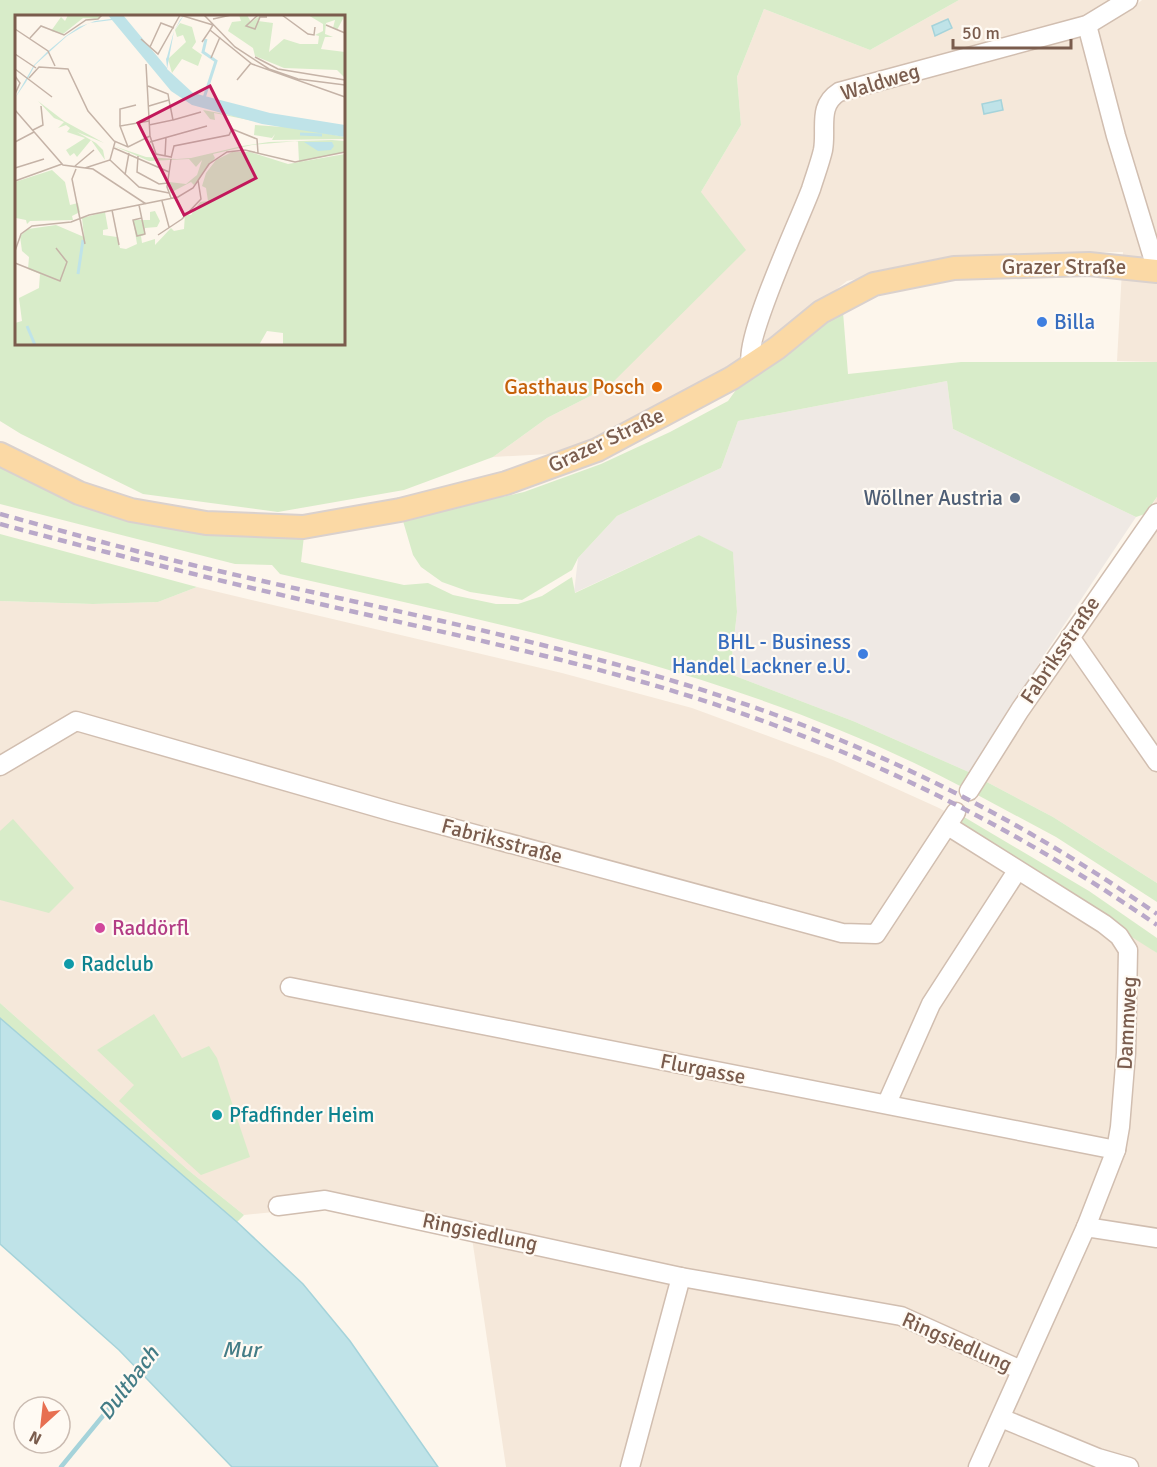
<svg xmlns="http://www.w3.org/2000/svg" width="1157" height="1467" font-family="Signika,sans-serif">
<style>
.residential{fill:#f5e8da}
.industrial{fill:#efe9e4}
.green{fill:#d8ecc9;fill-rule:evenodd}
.water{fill:#bfe3e8;stroke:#a5d3da;stroke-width:1.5}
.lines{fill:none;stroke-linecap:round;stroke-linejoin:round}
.stream{stroke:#a5d3da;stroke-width:4.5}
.minor-casing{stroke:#d1beb0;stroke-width:21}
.major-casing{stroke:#dad1cd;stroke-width:26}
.minor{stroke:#fff;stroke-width:18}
.major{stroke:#fbd9a5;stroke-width:22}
.rail{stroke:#b9a8c9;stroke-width:4.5;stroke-dasharray:9 6;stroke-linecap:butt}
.shop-dot{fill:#3f7fe0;stroke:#fffaf3;stroke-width:2}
.food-dot{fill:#e8710a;stroke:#fffaf3;stroke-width:2}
.service-dot{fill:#5c6f8a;stroke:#fffaf3;stroke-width:2}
.hotel-dot{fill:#d1479c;stroke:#fffaf3;stroke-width:2}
.culture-dot{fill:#0f9aa8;stroke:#fffaf3;stroke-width:2}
.labels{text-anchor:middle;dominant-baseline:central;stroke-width:4.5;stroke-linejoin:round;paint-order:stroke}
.street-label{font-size:21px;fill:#7a5c4d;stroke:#fffaf3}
.shop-label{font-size:21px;fill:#366cbe;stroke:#fffaf3;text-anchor:start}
.food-label{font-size:21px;fill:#c56008;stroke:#fffaf3;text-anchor:end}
.service-label{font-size:21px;fill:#4e5e75;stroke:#fffaf3;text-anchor:end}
.hotel-label{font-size:21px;fill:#b23c85;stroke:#fffaf3;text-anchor:start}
.culture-label{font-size:21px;fill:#0d838f;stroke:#fffaf3;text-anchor:start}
.water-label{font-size:22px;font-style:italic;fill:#437c86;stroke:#fffaf3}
.inset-river{fill:none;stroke:#bfe3e8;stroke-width:3}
.inset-road{fill:none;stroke:#c5b3a7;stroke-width:1.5}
.view{fill:#c2185b;fill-opacity:0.15;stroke:#c2185b;stroke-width:3}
.inset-edge{fill:none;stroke:#7a5c4d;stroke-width:3}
</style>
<rect width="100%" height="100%" fill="#fdf6ec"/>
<g class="residential">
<polygon points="959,0 1129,0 1135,6 1142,0 1157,0 1157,362 1117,361 1123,252 984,254 847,281 749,358 567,453 493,457 547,418 608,387 701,192 741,125 737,77 764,9 870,50"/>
<polygon points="1157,497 1157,883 1053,817 983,780"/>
<polygon points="197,587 562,673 692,708 833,760 939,808 1028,857 1157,953 1157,1467 506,1467 472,1238 357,1210 294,1210 244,1215 188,1170 0,1003 0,601 93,604 158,602"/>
</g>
<polygon class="industrial" points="947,381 953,429 1136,517 1046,652 971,773 853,721 730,674 737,612 733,553 699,535 574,593 578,558 617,516 721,468 738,421"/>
<g class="green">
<path d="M 0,0 L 959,0 L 870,50 L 764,9 L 737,77 L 741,125 L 701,192 L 746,250 L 608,387 L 547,418 L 493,457 L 404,490 L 278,512 L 143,494 L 21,434 L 0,421 ZM 16,16 L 344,16 L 344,344 L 16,344 Z"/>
<polygon points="843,312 848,374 961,362 1157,362 1157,497 1145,514 1136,517 953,429 947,381 738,421 721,468 617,516 578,558 572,570 522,600 470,592 442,582 421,567 413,555 403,521 489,495 502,497 524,492 601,464 670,432 728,401 741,383"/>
<path d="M 0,465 L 46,487 L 304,536 L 301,562 L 404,585 L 428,583 L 453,595 L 496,604 L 518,604 L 542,596 L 572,577 L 575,593 L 699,535 L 733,552 L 737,612 L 730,674 L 853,721 L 971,773 L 964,788 C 751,675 513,627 280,574 L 272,565 L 235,564 L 0,504 Z"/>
<polygon points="0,534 197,587 158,602 93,604 0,601"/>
<polygon points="983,780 1053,817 1157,883 1157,902 1056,837 972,792"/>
<polygon points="959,814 1089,891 1157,938 1157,953 967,833 957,820"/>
<polygon points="13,819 74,888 49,913 0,900 0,831"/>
<polygon points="0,1003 188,1170 244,1215 237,1222 0,1018"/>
<polygon points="154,1014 182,1058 209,1046 217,1058 250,1157 201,1175 119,1101 134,1085 97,1050"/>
</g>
<g class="water">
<polygon points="948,19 952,28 935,36 932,26"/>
<polygon points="1001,100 1003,110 984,114 982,104"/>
<polygon points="0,1018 237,1222 303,1284 350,1341 438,1467 232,1467 119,1350 0,1244"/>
</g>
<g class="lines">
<polyline class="stream" points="61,1467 143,1367"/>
<defs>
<g id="minor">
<polyline points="1087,25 1116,136 1157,271"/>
<path d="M 751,365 C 742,342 800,219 811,189 C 815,176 820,163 823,150 C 827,128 817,106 839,92 L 1087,25 L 1128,0"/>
<polyline points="1070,637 1157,762"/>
<polyline points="0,766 76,721 393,812 842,933 876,934 956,812"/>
<polyline points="969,791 1020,710 1157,513"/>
<polyline points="948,826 1104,924 1119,936 1128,950 1126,1053 1120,1127 1116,1150 1086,1227"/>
<polyline points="290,987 1116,1150"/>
<polyline points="887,1103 931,1004 1017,871"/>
<polyline points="278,1206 325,1200 681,1277"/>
<polyline points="1001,1418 1098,1458 1129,1467"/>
<polyline points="630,1467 681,1277 901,1316 1021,1370"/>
<polyline points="978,1467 1086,1227 1157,1238"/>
</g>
<polyline id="major" points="0,454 79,493 131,510 206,523 303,527 400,510 506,483 597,450 732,378 777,348 821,312 874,284 954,268 1089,264 1157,271"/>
</defs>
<use href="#minor" class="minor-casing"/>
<use href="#major" class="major-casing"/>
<use href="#minor" class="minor"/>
<use href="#major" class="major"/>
<g class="rail">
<path d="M 0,514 C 70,533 139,553 210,569 C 399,613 591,648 773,714 C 909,763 1038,831 1157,914"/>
<path d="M 0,524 C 118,556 236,585 355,612 C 496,644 638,674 774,725 C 910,775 1038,843 1157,925"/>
</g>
</g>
<g class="shop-dot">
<circle cx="1042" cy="322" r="6"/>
<circle cx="863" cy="654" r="6"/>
</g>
<circle class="food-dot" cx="657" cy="387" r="6"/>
<circle class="service-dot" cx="1015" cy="498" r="6"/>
<circle class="hotel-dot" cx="100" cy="928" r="6"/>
<g class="culture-dot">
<circle cx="69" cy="964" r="6"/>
<circle cx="217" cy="1115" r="6"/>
</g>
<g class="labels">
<g class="street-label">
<text transform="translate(880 82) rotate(-17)">Waldweg</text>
<text x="1064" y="267">Grazer Straße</text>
<text transform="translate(606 440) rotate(-25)">Grazer Straße</text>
<text transform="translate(1060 650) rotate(-56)">Fabriksstraße</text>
<text transform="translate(502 841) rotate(15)">Fabriksstraße</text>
<text transform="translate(1127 1023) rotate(-87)">Dammweg</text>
<text transform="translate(703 1069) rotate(11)">Flurgasse</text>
<text transform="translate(480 1232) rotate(12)">Ringsiedlung</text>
<text transform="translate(957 1342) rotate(24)">Ringsiedlung</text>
</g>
<g class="shop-label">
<text x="1054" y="322">Billa</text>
<text x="851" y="642" text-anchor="end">BHL - Business<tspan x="851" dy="24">Handel Lackner e.U.</tspan></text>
</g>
<g class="food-label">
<text x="645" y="387">Gasthaus Posch</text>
</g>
<g class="service-label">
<text x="1003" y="498">Wöllner Austria</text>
</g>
<g class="hotel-label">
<text x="112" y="928">Raddörfl</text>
</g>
<g class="culture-label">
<text x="81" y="964">Radclub</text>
<text x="229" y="1115">Pfadfinder Heim</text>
</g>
<g class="water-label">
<text x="241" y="1349">Mur</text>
<text transform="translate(128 1383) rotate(-53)">Dultbach</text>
</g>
</g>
<g transform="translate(15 15)">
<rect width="330" height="330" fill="#fdf6ec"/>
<path d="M 53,0 L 86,0 L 84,4 L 68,3 L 48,19 L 36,16 L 46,2 L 50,6 ZM 224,0 L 232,0 L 236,7 L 246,0 L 243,6 L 258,8 L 254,37 L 269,24 L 285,29 L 303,29 L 304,21 L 300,20 L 308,16 L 308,9 L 293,0 L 330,0 L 322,15 L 318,13 L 320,5 L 311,8 L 310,19 L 318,22 L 310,22 L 306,34 L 330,37 L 330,63 L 322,55 L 269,53 L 240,41 L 238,33 L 213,16 L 217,7 L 226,6 ZM 165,8 L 177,12 L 181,27 L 177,33 L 187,40 L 183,51 L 167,44 L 157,58 L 153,44 L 171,27 L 168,20 L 162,22 L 160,15 ZM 23,86 L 49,106 L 89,128 L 62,117 L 81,128 L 88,135 L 90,145 L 76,125 L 62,142 L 59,138 L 55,141 L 51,135 L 70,123 L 52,117 L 55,113 L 51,110 L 43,113 L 49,107 L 39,103 ZM 188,95 L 330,122 L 330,124 L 257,125 L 260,119 L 257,123 L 239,120 L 240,110 L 268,112 L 199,98 L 200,105 L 195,104 ZM 317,125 L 330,126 L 330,137 L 284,147 L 283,126 L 237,130 L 198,139 L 200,143 L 179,170 L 176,167 L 155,178 L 154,167 L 171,169 L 182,160 L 187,145 L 181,152 L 174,144 L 134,146 L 99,131 L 131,142 L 162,144 L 176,143 L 227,131 L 254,127 ZM 217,137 L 235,137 L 273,149 L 330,139 L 330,330 L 268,330 L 268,318 L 252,316 L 244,330 L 0,330 L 0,308 L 7,306 L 4,283 L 24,273 L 25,259 L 13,254 L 14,242 L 7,236 L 5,221 L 13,214 L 41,210 L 69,222 L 67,203 L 90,197 L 93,214 L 88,215 L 88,220 L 102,222 L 105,233 L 111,234 L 122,229 L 118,205 L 135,205 L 135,197 L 140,196 L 145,206 L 142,212 L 130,213 L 130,220 L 126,221 L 127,228 L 140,224 L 140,230 L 156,213 L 159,216 L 169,214 L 170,199 L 176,200 L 185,187 L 193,186 L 191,173 L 187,171 L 191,158 L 201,145 ZM 37,155 L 50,167 L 55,190 L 63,188 L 65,197 L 57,201 L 58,205 L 15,206 L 12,209 L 11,205 L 1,203 L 0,167 Z" fill="#d8ecc9"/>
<path d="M 93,0 L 108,0 L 152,53 L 152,52 L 151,44 L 152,42 L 159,16 L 165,5 L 169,0 L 159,16 L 152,54 L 178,78 L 255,98 L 330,110 L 330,122 L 247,109 L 177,90 L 156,76 L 97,5 L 74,8 L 52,21 L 20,50 L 11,67 L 0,83 L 19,50 L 32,37 L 51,21 L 64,12 L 80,6 L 96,4 ZM 289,127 L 317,127 L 319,131 L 316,135 L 303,136 Z" fill="#bfe3e8"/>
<path class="inset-river" d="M 189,83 L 201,46 L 188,37 L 191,24M 285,119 L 307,120M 63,259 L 68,225M 12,311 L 20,330"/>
<path class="inset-road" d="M 165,0 L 198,10 L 195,15M 189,0 L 220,32 L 254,54 L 283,64 L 330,70M 243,0 L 231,11 L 240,14 L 245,2 L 252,2M 267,0 L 293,19 L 299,20 L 300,12M 198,4 L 216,0M 311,10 L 330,18M 0,14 L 33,36 L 40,51M 15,23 L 26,11 L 49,20 L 71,5 L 83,4 L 87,0M 126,24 L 143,39 L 165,0M 187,27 L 195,15 L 237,49 L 330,82M 135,32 L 146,8 L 159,13M 0,39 L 21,53M 240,42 L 263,54 L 330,65M 196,43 L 205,22M 0,54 L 37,82M 0,61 L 5,68 L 0,79M 14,63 L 24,52 L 53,54 L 73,96 L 99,126 L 113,132 L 135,121 L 131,49M 222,65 L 236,48M 133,71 L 153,79 L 154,85 L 134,91M 0,95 L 48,150 L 78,154 L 131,189M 158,105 L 186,97M 134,110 L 158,105 L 154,85M 105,111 L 105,94 L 121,90M 18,115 L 28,110 L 26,91M 135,121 L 141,139 L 156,142M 0,127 L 19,117M 135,127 L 192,111M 113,132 L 105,111 L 134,106M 99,133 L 154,157M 123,141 L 122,157 L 144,169 L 153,168M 150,141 L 151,122M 156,143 L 159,131 L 214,120 L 217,114 L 242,124 L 243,138M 156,144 L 152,172 L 156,183M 95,145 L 124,172 L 154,178M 60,151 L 79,135M 0,153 L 29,144M 70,153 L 95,145 L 100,127M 61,154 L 57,164 L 70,229M 110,160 L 114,138M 0,166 L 47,149M 147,186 L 154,212M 124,190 L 130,219 L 122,221 L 118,205 L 127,203M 97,195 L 104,230M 143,220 L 167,204 L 186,184 L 183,165M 0,236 L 6,219 L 17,211 L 56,207 L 74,200 L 163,182 L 178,173 L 194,149 L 212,137 L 230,135 L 280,147 L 330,137M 0,248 L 45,266 L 52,247 L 41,233"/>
<path class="view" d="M 195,71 L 241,163 L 169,200 L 123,108 Z"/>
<rect width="330" height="330" class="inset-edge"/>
</g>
<g transform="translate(42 1425) rotate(207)"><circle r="28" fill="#fffaf3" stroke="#cabbb1" stroke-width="1.5"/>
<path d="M0-4.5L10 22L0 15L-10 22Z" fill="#e76f51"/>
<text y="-9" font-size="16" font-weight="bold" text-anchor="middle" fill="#7a5c4d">N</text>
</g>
<path d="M953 39v9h118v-9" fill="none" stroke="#7a5c4d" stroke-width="3"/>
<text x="962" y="39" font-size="18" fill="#7a5c4d" stroke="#fffaf3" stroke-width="4.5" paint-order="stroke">50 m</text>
</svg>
